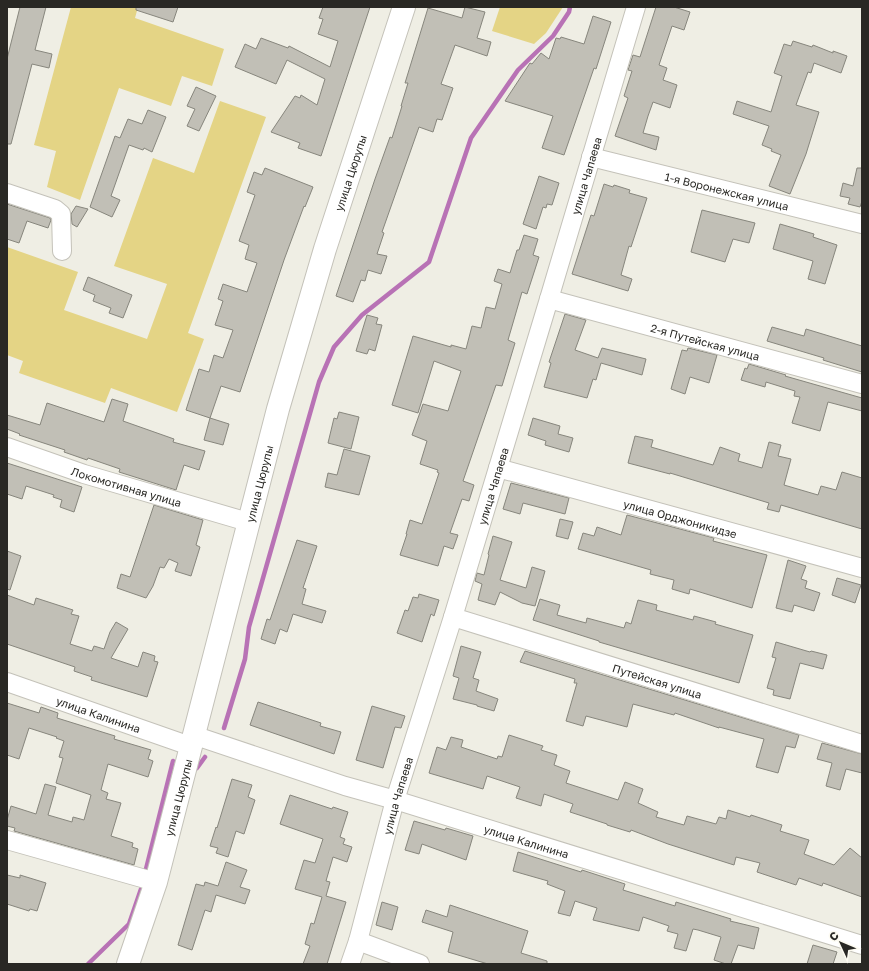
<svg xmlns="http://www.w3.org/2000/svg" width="869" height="971" font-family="'Golos Text',sans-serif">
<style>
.green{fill:#e4d485}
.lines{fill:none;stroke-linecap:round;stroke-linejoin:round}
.stream{stroke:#b872b5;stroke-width:4.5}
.building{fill:#c1bfb6;stroke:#87867d}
.street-casing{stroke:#c4c2b9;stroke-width:20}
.secondary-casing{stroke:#c4c2b9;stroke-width:24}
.street{stroke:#fff;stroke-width:18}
.secondary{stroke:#fff;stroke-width:22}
.labels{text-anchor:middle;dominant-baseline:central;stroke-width:3.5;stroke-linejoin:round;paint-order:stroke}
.street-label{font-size:11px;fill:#292824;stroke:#fdfbf1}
</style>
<rect width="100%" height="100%" fill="#efeee4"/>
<g class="green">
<polygon points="71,7 138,7 135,18 224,49 212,86 182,76 171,106 119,88 80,200 47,187 56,151 34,145"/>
<polygon points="500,7 563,7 546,33 534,44 492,31"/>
<polygon points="220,101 266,117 188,333 204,339 177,412 111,388 105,403 19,373 23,361 7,355 7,247 78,272 64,310 147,339 167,284 114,266 153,158 194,173"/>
</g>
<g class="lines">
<g class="stream">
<polyline points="224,728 245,659 249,627 319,382 334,347 362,315 429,262 471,138 518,70 553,36 569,12 570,7"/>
<polyline points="197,768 205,757"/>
<polyline points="146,869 173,761"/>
<polyline points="88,964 129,924 141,889"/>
</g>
</g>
<g class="building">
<polygon points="20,7 46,7 35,50 52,54 49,68 32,64 11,144 7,144 7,59"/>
<polygon points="136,7 178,7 173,22 136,10"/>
<polygon points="323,7 370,7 321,156 298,148 300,143 271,132 295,96 300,98 301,95 317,105 325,79 287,60 276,84 235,67 245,44 256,49 261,38 288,48 289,46 330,67 338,41 318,34 323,19 319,18"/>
<polygon points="465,7 485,12 477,38 491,42 487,56 455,45 441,84 453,88 442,120 437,119 433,132 419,127 382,232 384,233 377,254 387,256 381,274 368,270 365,281 361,280 353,302 336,296 375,179 390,137 392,138 402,106 401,106 408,83 405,83 428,8 462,18"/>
<polygon points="656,7 674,7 690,12 684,30 672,26 659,65 667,68 663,80 677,85 670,108 653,102 648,116 643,133 659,137 656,150 615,136 628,98 624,96 632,71 628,70 633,55 640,57"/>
<polygon points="593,16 611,22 596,69 594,68 564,155 542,148 553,116 505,101 530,63 532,64 541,53 549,59 556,38 560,39 561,37 584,44"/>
<polygon points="793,41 812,47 813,45 833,53 833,51 847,56 841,73 814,63 811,73 808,72 796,105 819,112 806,154 790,194 769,186 781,155 771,151 772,149 762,145 769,126 733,114 737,101 771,112 782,76 774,73 784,44 791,46"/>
<polygon points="196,87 216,96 199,131 187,126 195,109 187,106"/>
<polygon points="148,110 166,117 152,152 144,148 143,150 129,145 111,196 120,200 112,217 90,207 115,136 120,138 128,119 142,124"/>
<polygon points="265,168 313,187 305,207 304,206 284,260 240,392 221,386 210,418 186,410 199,369 209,372 214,355 223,358 233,330 215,325 223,301 218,299 223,284 247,292 257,263 245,259 249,245 239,241 255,195 247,192 254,172 262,175"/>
<polygon points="857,168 862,168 862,201 860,207 848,204 850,198 840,196 843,183 853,186"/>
<polygon points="539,176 559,183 552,205 547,204 546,208 543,207 536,229 523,224"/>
<polygon points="604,184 613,187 614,185 630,190 629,193 647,198 631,247 629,246 621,275 632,279 628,291 572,274 591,215 594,216"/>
<polygon points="7,204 50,218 51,220 48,228 27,221 19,243 7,239"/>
<polygon points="76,206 88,209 77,227 72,224 71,214"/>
<polygon points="702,210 755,223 749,243 733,239 725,262 691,252"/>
<polygon points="780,224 814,234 813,237 837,245 825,284 808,279 813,261 773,249"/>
<polygon points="524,235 538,239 533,255 539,257 527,294 522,292 508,340 515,343 502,386 496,385 463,481 474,485 469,501 462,499 450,533 458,535 453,549 444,546 438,566 400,555 407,534 406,534 410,520 422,524 439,473 437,472 438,470 420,464 427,441 412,435 423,404 448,411 461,371 434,361 418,413 392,405 413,336 451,347 451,345 466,349 472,326 481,328 486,307 495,309 502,284 494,281 498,269 510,273 517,250 519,250"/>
<polygon points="88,277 132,295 123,318 109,313 111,308 93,301 95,295 83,290"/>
<polygon points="565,314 586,320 575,350 598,358 602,348 646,359 642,375 601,363 596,380 593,379 587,398 544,387 551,363 549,362"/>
<polygon points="367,315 378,318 376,324 382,325 375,351 369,349 367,354 356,351"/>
<polygon points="772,327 804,336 806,329 862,346 862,372 823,360 824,358 767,341"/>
<polygon points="688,348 717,355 709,383 690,377 685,394 671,389 682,350 687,351"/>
<polygon points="749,364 786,375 785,376 862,398 862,411 828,402 820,431 792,423 800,397 794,396 795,391 766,382 765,387 741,380 745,368 747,369"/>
<polygon points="112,399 128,404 123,421 174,439 173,442 205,451 199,470 184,465 176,490 119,472 120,469 88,458 87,460 64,452 65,450 19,435 20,434 7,429 7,415 40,425 47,403 104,422"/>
<polygon points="339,412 359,417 351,449 328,443 334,418 337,419"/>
<polygon points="210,418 229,424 223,445 204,440"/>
<polygon points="533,418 560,426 558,434 573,438 569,452 545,445 546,441 528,435"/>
<polygon points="635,436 653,440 651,447 713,465 720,447 740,454 738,461 762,468 769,442 781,445 778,456 791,459 784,485 818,495 821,486 836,490 842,472 862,478 862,529 781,505 779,512 767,509 769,503 670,473 670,474 628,463"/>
<polygon points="344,449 370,456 359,495 325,487 328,473 337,475"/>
<polygon points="7,463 82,487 74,512 60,507 62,500 53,497 54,495 26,486 22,499 7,494"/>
<polygon points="511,483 569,498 565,514 523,503 520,514 503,509"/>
<polygon points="154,505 203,520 196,545 200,547 191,576 175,571 178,563 169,559 164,568 160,567 153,586 146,598 117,588 121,574 130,577"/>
<polygon points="627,515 714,538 713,541 767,555 752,608 690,589 689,594 672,589 674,580 650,574 651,570 578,549 583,533 594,536 597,527 621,535"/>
<polygon points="560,519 573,522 568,539 556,536"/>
<polygon points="493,536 512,542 500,580 526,588 532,567 545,571 535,606 522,603 500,592 495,605 478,600 482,584 475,581 477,573 484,575 489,555 488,554"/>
<polygon points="297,540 317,546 303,588 306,589 302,604 326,611 322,623 293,614 287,632 280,629 275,644 261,639 267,619 270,620"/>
<polygon points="7,551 21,556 10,590 7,589"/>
<polygon points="788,560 806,566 801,579 807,581 805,588 820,593 814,611 794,605 792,612 776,608"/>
<polygon points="837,578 861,585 855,603 832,595"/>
<polygon points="419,594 439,600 434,616 431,614 422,642 397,633 405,610 408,611 413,597 418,598"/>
<polygon points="7,595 34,605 36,598 73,610 71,614 79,616 70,644 92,651 94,646 104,649 110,632 116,622 128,629 111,658 138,667 143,652 155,656 154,661 158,662 147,697 91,680 92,677 74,671 75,667 7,644"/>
<polygon points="540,599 560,605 557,615 586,623 587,618 624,628 626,622 631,624 638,600 657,605 656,610 693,620 694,616 716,622 715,624 753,635 739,683 599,642 599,641 533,620"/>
<polygon points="776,642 810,652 811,651 827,655 823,669 800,663 790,699 773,695 774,690 767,688 776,658 772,657"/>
<polygon points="461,646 481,652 473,678 479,680 476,691 498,699 494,711 477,706 477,705 453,699 459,678 453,676"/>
<polygon points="525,651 799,735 795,748 786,746 778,773 756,767 764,739 719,727 719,728 675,713 674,715 633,704 627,727 586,716 583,726 566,721 577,683 574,683 575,679 520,662"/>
<polygon points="258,702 321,723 320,726 341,732 334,754 250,725"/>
<polygon points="7,703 39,713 41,707 58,713 57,718 115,736 114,739 151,750 148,759 153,761 148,777 108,764 101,790 108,793 106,799 121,803 111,836 133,843 132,847 138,849 134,865 14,831 15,828 7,826 7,820 11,806 36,814 45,784 56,787 48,815 72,822 73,817 84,820 91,795 56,783 63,758 59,757 64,741 56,738 57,737 29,728 19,759 7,755"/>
<polygon points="372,706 405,716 401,728 395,727 383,768 356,760"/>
<polygon points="509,735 543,746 541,750 557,755 554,765 570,771 566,783 618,800 625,782 643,789 638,803 658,812 656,817 684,825 687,816 716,824 719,817 726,819 728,810 750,817 751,815 782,825 780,831 809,840 804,854 834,865 850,848 862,858 862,897 823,883 822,886 799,878 796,885 757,872 760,863 736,857 734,865 668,844 631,830 630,832 607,825 607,824 570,812 573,804 544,794 541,806 516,798 520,787 487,776 483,789 429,773 437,747 446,750 451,737 463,740 461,747 497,759 498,756 502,757"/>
<polygon points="822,743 862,754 862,773 846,769 840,790 826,786 832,763 817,759"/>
<polygon points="232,779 252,785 248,797 255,800 244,834 236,831 228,857 216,853 218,848 210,846 216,827 217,828"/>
<polygon points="290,795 332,809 333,807 348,812 340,837 345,839 343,844 352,847 347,862 333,857 326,881 330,882 326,896 346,902 327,964 303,964 310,946 305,944 311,923 314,924 322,897 295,889 304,860 315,863 323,839 280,824"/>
<polygon points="414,821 445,830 446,828 473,836 466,860 422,844 419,854 405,850"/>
<polygon points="518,852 581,872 582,870 625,884 623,890 675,906 676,902 731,919 730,921 759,928 754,949 738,945 731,964 726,964 714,960 721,937 698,930 693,929 686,951 674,948 678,934 667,931 669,926 643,917 639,931 593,920 597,908 575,901 570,916 558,913 565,891 547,884 548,881 513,871"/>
<polygon points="226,862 247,870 240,887 250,890 245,904 216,895 211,912 205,910 192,950 178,945 196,884 204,886 205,882 218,886"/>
<polygon points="7,875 20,878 20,875 46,883 37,911 30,909 29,911 7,904"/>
<polygon points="382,902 398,907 392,930 376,925"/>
<polygon points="450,905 528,931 521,953 547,961 547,964 488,964 448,952 453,932 422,922 426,910 447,917"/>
<polygon points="813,945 837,952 833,964 807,964"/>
</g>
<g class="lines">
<defs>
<g id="street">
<path id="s1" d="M 591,157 L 862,224"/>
<polyline points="7,193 55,209 61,214 62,251"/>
<path id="s2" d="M 549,299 L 862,384"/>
<path id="s3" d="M 7,447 L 84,474 L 248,522"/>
<path id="s4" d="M 498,468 L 862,568"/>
<path id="s5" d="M 453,617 L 862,744"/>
<path id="s6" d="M 7,682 L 190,746"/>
<path id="s7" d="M 193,735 L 345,786 L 395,800 L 862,945"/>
<polyline points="7,840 156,882"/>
<polyline points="358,941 420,964"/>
<path id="s8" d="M 350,964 L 358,941 L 395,800 L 453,617 L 549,299 L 636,7"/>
</g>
<g id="secondary">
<path id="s9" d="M 128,964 L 156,882 L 278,409 L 325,249 L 404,7"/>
</g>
</defs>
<use href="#street" class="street-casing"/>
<use href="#secondary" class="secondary-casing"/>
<use href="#street" class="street"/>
<use href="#secondary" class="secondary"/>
</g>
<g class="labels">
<g class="street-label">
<text stroke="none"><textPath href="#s9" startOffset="822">улица Цюрупы</textPath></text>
<text stroke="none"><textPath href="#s8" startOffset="823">улица Чапаева</textPath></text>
<text stroke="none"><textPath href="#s1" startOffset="140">1-я Воронежская улица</textPath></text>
<text stroke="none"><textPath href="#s2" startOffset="162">2-я Путейская улица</textPath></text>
<text stroke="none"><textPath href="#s9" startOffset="498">улица Цюрупы</textPath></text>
<text stroke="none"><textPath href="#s3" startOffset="126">Локомотивная улица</textPath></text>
<text stroke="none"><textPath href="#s8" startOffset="499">улица Чапаева</textPath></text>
<text stroke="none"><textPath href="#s4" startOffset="189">улица Орджоникидзе</textPath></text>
<text stroke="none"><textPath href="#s5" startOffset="214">Путейская улица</textPath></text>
<text stroke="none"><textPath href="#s6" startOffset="97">улица Калинина</textPath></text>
<text stroke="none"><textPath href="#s8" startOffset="175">улица Чапаева</textPath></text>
<text stroke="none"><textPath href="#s9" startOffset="174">улица Цюрупы</textPath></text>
<text stroke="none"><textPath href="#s7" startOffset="350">улица Калинина</textPath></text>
</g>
</g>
<rect width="869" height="971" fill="none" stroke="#292824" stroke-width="16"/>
<g transform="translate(841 943) rotate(314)" stroke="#fdfbf1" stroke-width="3" paint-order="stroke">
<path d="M0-3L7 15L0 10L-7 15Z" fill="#292824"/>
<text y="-6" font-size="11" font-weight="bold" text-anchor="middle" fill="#292824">С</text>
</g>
</svg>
